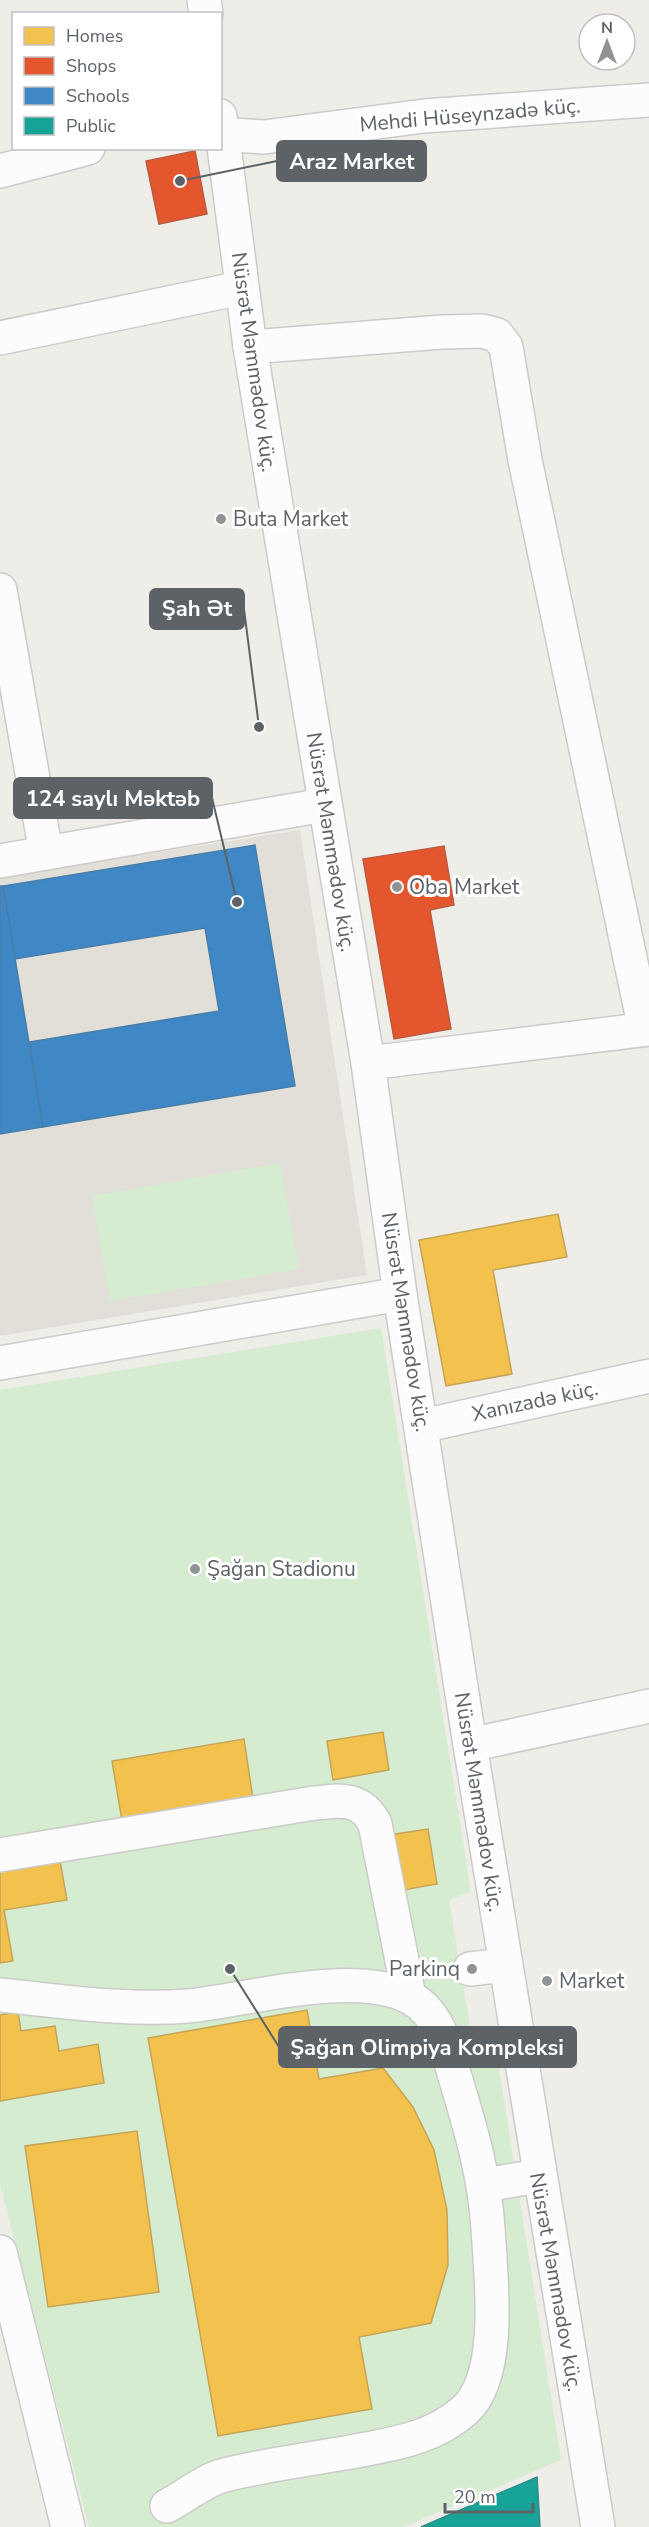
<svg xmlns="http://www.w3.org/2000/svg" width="649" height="2527" font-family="'Nunito Sans',sans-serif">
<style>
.education{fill:#e1dfd8}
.green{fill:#d5ecd1}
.homes{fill:#f2c14e;stroke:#c5a456;stroke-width:1.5}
.shops{fill:#e4572e;stroke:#bc5a3f;stroke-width:1.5}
.schools{fill:#3f88c5;stroke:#487da9;stroke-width:1.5}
.public{fill:#17a398;stroke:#2c9089;stroke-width:1.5}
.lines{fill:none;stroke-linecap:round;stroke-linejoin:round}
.minor-casing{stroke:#cbcbca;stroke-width:36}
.minor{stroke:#fcfcfc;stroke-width:33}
.poi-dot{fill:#909394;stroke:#fff;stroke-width:2}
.labels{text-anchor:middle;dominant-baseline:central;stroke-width:6;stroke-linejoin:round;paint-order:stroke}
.street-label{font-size:21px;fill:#5d6267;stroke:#fff}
.poi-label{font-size:21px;fill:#5d6267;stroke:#fff;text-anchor:start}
.leader{fill:none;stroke:#5d6267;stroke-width:2}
.callout-dot{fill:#5d6267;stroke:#fff;stroke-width:2}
.callout{fill:#5d6267;stroke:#5d6267;stroke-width:2}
.callout-label{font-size:22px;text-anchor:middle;font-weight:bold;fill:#fff}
</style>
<rect width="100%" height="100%" fill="#eeede8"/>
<polygon class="education" points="300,830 367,1275 0,1336 0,877"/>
<g class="green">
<polygon points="280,1163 299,1269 110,1301 92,1196"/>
<polygon points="381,1328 471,1892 449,1900 472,2038 494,2037 561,2460 403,2527 89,2527 0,2184 0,1390"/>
</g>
<g class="homes">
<polygon points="558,1214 567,1257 493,1270 512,1374 446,1386 419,1240"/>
<polygon points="383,1732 389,1770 333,1780 327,1741"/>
<polygon points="244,1739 253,1799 122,1821 112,1761"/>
<polygon points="428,1829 437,1884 398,1891 389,1835"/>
<polygon points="60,1861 67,1900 4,1910 13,1961 0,1963 0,1871"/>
<polygon points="307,2010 319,2079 383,2068 413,2107 434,2150 447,2210 448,2265 431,2323 359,2337 372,2409 218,2436 148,2038"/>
<polygon points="18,2012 21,2031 55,2026 59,2051 98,2044 104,2083 0,2101 0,2015"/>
<polygon points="137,2131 159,2292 48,2307 25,2146"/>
</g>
<g class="shops">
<polygon points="195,151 207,214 159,224 146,161"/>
<polygon points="444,846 454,905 430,910 451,1029 394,1039 363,859"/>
</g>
<g class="schools">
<polygon points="255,845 295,1086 43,1127 29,1042 219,1011 205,928 15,959 3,886"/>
<polygon points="0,886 3,886 43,1127 0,1134"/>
</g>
<polygon class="public" points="537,2477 540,2527 421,2527"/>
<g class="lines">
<defs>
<g id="minor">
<polyline points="204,0 206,14"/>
<polyline points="220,116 250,347 368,1063 400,1294 470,1745 598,2527"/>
<polyline points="220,134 264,137 424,116 649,100"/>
<polyline points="0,171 88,148"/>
<polyline points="0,338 241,288"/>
<polyline points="250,347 442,332 482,331 497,335 506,347 525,460 645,1029"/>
<polyline points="0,590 46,853"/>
<polyline points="0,861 324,805"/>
<polyline points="368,1063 649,1029"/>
<polyline points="0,1363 400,1294"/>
<polyline points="422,1426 649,1376"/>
<polyline points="470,1745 649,1706"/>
<path d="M 0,1855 L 308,1804 C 335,1801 360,1794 375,1824 L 409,1996"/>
<polyline points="470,1969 505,1965"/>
<path d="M 0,1995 C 62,2001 125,2011 188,2006 C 247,2001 382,1960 426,2010 C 443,2028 449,2058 456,2080 C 471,2130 485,2177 488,2229 C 491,2277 503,2376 465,2410 C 433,2439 392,2444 351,2452 C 316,2458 281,2463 247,2470 C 238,2472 227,2474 218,2477 C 201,2483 184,2497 167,2506"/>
<polyline points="484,2185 539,2176"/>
<polyline points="0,2252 68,2527"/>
</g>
</defs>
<use href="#minor" class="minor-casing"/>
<use href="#minor" class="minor"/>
</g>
<g class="poi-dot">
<circle cx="221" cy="519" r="6"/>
<circle cx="397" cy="887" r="6"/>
<circle cx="195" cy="1569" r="6"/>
<circle cx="472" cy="1969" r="6"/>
<circle cx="547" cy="1981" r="6"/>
</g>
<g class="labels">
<g class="street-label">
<text transform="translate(470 115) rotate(-5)">Mehdi Hüseynzadə küç.</text>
<text transform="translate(254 362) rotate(82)">Nüsrət Məmmədov küç.</text>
<text transform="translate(331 842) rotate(81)">Nüsrət Məmmədov küç.</text>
<text transform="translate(406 1322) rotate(81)">Nüsrət Məmmədov küç.</text>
<text transform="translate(535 1401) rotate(-12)">Xanızadə küç.</text>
<text transform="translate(479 1802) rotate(81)">Nüsrət Məmmədov küç.</text>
<text transform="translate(556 2282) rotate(80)">Nüsrət Məmmədov küç.</text>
</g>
<g class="poi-label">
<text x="233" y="519">Buta Market</text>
<text x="409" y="887">Oba Market</text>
<text x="207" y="1569">Şağan Stadionu</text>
<text x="460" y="1969" text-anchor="end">Parkinq</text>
<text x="559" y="1981">Market</text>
</g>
</g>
<path class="leader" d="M180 181L277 161M259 727L244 609M237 902L212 798M230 1969L279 2047"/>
<g class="callout-dot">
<circle cx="180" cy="181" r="6"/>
<circle cx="259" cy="727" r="6"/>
<circle cx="237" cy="902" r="6"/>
<circle cx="230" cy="1969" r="6"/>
</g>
<g class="callout">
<rect x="277" y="141" width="149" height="40" rx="6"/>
<rect x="150" y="589" width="94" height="40" rx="6"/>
<rect x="14" y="778" width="198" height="40" rx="6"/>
<rect x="279" y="2027" width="297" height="40" rx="6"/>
</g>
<g class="callout-label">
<text x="352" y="169">Araz Market</text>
<text x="197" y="616">Şah Ət</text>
<text x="113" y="806">124 saylı Məktəb</text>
<text x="427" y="2055">Şağan Olimpiya Kompleksi</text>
</g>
<rect x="12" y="12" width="210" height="138" fill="#ffffff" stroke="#bec0c2" stroke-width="1.5"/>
<rect x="24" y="27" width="30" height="18" fill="#f2c14e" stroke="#bec0c2" stroke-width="1.5"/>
<text x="66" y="42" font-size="18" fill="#5d6267">Homes</text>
<rect x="24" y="57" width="30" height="18" fill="#e4572e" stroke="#bec0c2" stroke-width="1.5"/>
<text x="66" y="72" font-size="18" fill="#5d6267">Shops</text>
<rect x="24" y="87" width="30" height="18" fill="#3f88c5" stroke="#bec0c2" stroke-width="1.5"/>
<text x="66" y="102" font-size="18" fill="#5d6267">Schools</text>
<rect x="24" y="117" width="30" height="18" fill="#17a398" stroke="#bec0c2" stroke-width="1.5"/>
<text x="66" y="132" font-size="18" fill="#5d6267">Public</text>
<g transform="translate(607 42)"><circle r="28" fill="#ffffff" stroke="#bec0c2" stroke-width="1.5"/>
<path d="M0-4.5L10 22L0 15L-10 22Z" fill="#909394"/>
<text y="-9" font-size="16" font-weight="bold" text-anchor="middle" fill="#5d6267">N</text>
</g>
<path d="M445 2503v9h88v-9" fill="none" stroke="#5d6267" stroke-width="3"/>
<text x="454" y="2503" font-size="18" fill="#5d6267" stroke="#ffffff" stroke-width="4.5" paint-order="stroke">20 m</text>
</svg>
